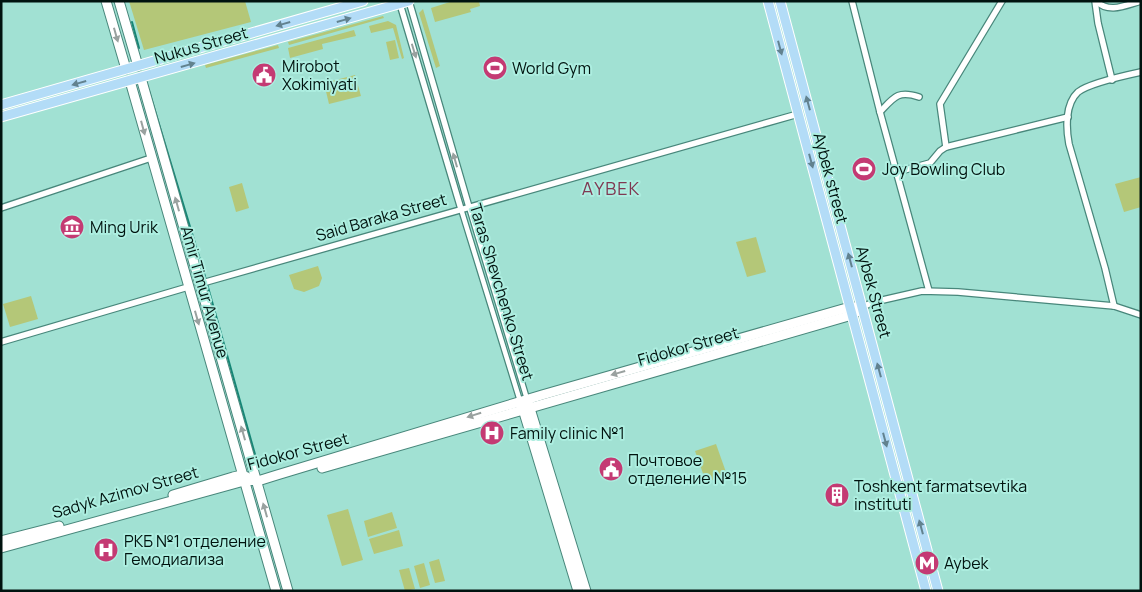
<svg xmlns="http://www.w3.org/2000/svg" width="1142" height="592" font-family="Manrope,sans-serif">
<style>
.green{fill:#b4c778}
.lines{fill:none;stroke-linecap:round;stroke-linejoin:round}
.stream{stroke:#158676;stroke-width:2}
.pedestrian-casing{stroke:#48877b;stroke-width:7}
.minor-casing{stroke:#48877b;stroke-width:8}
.secondary-casing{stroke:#48877b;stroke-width:11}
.primary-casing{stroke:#fff;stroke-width:11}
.pedestrian{stroke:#fff;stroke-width:4.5}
.minor{stroke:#fff;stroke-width:5.5}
.secondary{stroke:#fff;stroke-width:9}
.primary{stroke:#b3dcf7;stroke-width:9}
.oneway{fill:#62828f}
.oneway2{fill:#99a19f}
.labels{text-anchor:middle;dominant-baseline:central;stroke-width:4;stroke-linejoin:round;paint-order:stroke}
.street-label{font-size:16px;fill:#00130f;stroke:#adeee0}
.poi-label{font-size:16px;fill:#00130f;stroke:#adeee0;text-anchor:start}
.neighbourhood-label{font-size:18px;letter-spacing:1px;fill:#7f3952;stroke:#adeee0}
</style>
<rect width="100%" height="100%" fill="#a1e1d3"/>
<g class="green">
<polygon points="129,1 245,1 251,22 144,50"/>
<polygon points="453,1 479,1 480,6 470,9 471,12 435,22 431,8"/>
<polygon points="423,9 440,66 436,68 419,13"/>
<polygon points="383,16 384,18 289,45 288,42"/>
<polygon points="388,21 396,25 404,58 402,59 393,28 371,33 369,26"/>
<polygon points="354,30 356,36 322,44 323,49 290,58 288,48"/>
<polygon points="395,40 399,58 390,60 386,42"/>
<polygon points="278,45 279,48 206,68 205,65"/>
<polygon points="355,75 361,96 329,104 324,83"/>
<polygon points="1141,177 1141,207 1124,212 1115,184"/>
<polygon points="242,183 249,208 236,212 229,187"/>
<polygon points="756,237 766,272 747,277 736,242"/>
<polygon points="318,266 322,278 319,286 304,292 294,289 289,275"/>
<polygon points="31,296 38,319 10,327 3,304"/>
<polygon points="716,444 727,475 706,482 695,451"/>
<polygon points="348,509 363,560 342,566 327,515"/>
<polygon points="392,512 397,528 368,537 364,521"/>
<polygon points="399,530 403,546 374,554 369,539"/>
<polygon points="439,559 445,581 435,583 429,562"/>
<polygon points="424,563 430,585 420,588 414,566"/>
<polygon points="409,568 415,589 405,591 399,570"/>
</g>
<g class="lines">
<g class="stream">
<polyline points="132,22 139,48"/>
<polyline points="149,91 204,273 258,465"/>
</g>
<defs>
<g id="pedestrian">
<polyline points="469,207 527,399"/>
<polyline points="461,209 520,401"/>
</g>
<g id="minor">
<polyline points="409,1 469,207"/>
<polyline points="852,1 880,112 929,291"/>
<polyline points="1095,1 1098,23 1112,80"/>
<path d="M 1096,1 C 1109,14 1126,5 1141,1"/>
<polyline points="400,4 461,209"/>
<path d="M 880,112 C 894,97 898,90 919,97"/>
<polyline points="946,147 940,104 1002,1"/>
<polyline points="897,172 930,163 940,151 946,147 1068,117"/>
<polyline points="1,208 151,158"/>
<polyline points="199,284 798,114"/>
<path d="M 1114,306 L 1105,268 L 1069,144 C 1066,128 1065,104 1078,92 C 1088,84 1127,75 1141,72"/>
<polyline points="862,307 874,302 922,291 958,292 1114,306 1141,315"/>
<polyline points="1,342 188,287"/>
</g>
<g id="secondary">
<polyline points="106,1 126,69"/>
<polyline points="119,1 138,66"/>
<polyline points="141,78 288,591"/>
<polyline points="130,81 276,591"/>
<polyline points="528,402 586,591"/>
<polyline points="522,406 578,591"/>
<polyline points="322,468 852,315 858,311"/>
<polyline points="173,495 233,477 242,475 247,477"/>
<polyline points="1,541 59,526"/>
<polyline points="1,548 244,481 261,480 277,475 542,395 850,307 862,307"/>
</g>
<g id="primary">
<polyline points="768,1 926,591"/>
<polyline points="780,1 938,591"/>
<polyline points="1,105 363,1"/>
<polyline points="1,117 409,1"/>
</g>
</defs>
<use href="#pedestrian" class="pedestrian-casing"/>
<use href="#minor" class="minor-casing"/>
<use href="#secondary" class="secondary-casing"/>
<use href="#primary" class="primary-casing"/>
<use href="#pedestrian" class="pedestrian"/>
<use href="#minor" class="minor"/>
<use href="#secondary" class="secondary"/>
<use href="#primary" class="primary"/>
</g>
<defs><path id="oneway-solid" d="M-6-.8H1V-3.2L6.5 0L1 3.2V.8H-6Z" transform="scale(1.25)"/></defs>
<g class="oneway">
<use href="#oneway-solid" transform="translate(344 20) rotate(-16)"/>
<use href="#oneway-solid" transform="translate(283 24) rotate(164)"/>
<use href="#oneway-solid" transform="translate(780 48) rotate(75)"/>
<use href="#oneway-solid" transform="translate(188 65) rotate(-16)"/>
<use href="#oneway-solid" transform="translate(79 83) rotate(164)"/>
<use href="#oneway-solid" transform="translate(808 103) rotate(-105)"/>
<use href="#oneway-solid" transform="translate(811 161) rotate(75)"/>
<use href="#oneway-solid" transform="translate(850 260) rotate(-105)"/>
<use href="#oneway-solid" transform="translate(879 370) rotate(-105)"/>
<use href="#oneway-solid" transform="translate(885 440) rotate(75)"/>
<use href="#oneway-solid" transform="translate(921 527) rotate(-105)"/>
</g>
<g class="oneway2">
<use href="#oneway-solid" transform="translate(116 35) rotate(74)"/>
<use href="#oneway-solid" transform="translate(414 51) rotate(73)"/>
<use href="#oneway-solid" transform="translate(143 128) rotate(75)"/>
<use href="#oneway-solid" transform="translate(455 160) rotate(-106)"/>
<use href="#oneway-solid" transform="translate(177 204) rotate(-106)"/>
<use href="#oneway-solid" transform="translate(197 318) rotate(74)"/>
<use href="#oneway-solid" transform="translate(618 373) rotate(164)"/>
<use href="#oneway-solid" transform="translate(474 415) rotate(163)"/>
<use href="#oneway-solid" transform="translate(243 433) rotate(-106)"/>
<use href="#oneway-solid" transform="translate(265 510) rotate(-106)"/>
</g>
<defs>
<symbol id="stadium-disc" viewBox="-11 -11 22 22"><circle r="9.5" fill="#c43a73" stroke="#adeee0"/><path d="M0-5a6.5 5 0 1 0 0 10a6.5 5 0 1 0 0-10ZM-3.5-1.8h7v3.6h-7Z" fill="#fff"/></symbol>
<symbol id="civic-disc" viewBox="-11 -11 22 22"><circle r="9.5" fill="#c43a73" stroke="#adeee0"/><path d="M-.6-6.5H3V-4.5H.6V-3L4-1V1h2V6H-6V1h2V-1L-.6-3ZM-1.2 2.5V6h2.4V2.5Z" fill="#fff"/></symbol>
<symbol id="museum-disc" viewBox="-11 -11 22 22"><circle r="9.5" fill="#c43a73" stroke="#adeee0"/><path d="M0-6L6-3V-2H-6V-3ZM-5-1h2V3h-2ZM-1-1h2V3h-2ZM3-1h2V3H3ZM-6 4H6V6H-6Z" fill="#fff"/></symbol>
<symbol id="hospital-disc" viewBox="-11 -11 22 22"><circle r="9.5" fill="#c43a73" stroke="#adeee0"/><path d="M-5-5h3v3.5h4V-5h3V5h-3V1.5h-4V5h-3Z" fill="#fff"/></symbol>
<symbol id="building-disc" viewBox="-11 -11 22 22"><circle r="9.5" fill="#c43a73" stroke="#adeee0"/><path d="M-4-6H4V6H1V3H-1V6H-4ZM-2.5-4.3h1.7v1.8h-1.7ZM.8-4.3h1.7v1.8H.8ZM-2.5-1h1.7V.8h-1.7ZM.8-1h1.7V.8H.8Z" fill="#fff"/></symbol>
<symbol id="metro-disc" viewBox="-11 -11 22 22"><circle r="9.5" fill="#c43a73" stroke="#adeee0"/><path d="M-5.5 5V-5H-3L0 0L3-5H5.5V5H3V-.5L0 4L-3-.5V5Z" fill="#fff"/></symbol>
</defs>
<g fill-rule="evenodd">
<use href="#stadium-disc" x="481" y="54" width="28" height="28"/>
<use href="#civic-disc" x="250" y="61" width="28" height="28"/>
<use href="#stadium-disc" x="850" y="155" width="28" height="28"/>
<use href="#museum-disc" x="58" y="213" width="28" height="28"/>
<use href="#hospital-disc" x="478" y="419" width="28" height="28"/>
<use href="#civic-disc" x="597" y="455" width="28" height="28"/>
<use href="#building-disc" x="823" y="481" width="28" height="28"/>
<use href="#hospital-disc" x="92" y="536" width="28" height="28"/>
<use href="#metro-disc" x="913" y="549" width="28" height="28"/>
</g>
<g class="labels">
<g class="street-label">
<text transform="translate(201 45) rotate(-16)">Nukus Street</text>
<text transform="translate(831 178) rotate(75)">Aybek street</text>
<text transform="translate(381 217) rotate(-16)">Said Baraka Street</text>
<text transform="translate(205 292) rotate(74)">Amir Timur Avenue</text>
<text transform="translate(502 292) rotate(73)">Taras Shevchenko Street</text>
<text transform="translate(874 292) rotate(75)">Aybek Street</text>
<text transform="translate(688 346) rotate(-16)">Fidokor Street</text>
<text transform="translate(298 451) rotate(-15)">Fidokor Street</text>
<text transform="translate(125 492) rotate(-16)">Sadyk Azimov Street</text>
</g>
<g class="poi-label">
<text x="282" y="66">Mirobot<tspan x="282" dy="18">Xokimiyati</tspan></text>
<text x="512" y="68">World Gym</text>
<text x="882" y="169">Joy Bowling Club</text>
<text x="90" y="227">Ming Urik</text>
<text x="510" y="433">Family clinic №1</text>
<text x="628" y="460">Почтовое<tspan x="628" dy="18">отделение №15</tspan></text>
<text x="854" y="486">Toshkent farmatsevtika<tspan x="854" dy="18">instituti</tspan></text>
<text x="124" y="541">РКБ №1 отделение<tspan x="124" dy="18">Гемодиализа</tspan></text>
<text x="944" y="563">Aybek</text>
</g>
<g class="neighbourhood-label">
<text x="611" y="188">АYBEK</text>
</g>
</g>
<rect width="1142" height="592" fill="none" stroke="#00130f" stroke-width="5"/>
</svg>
